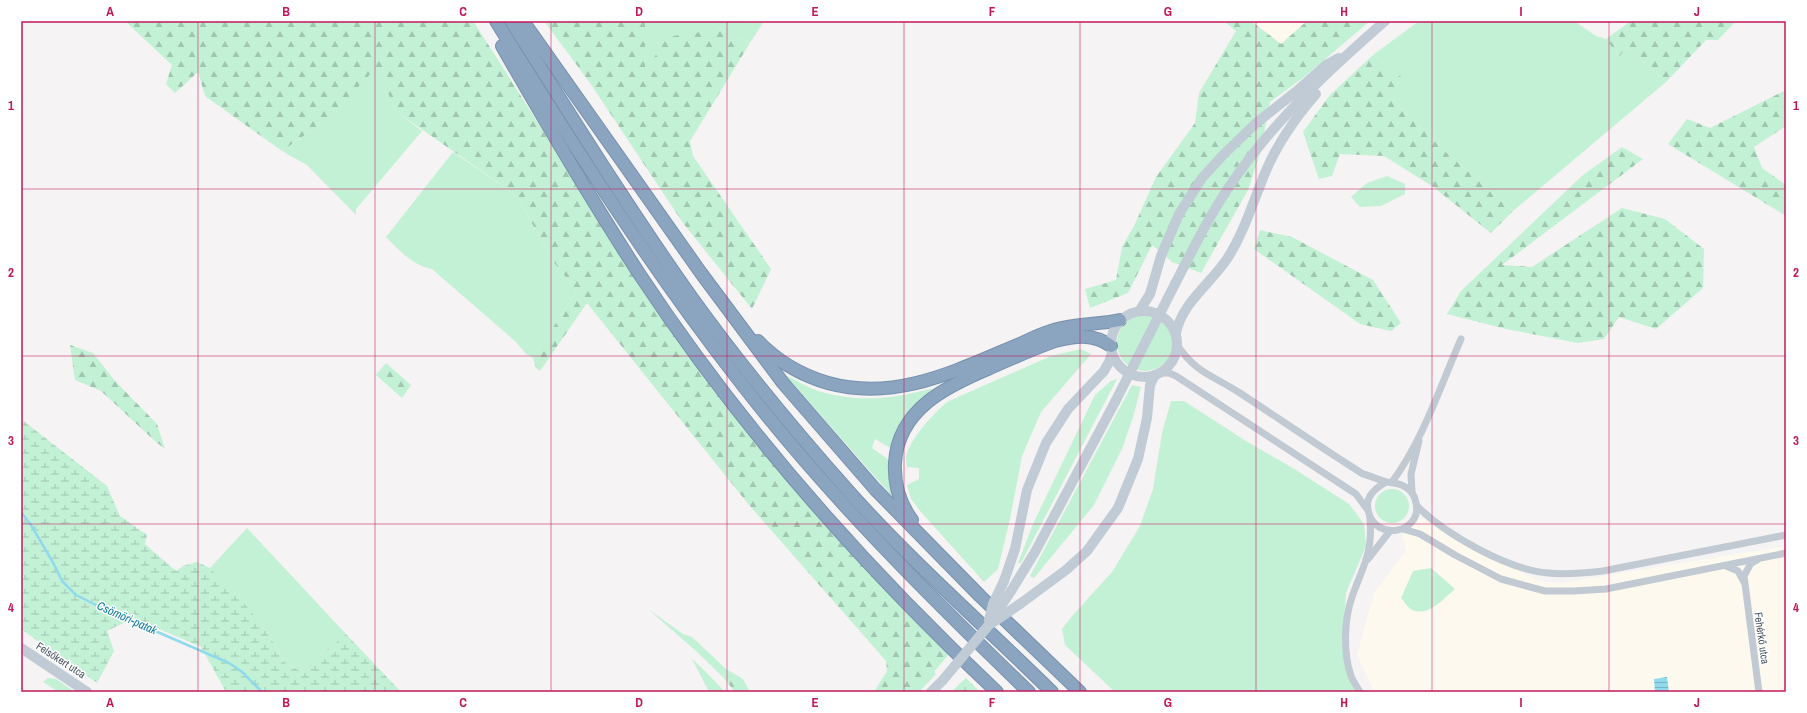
<svg xmlns="http://www.w3.org/2000/svg" width="1807" height="713" font-family="'Archivo Narrow',sans-serif">
<style>
.commercial{fill:#fdf9ef}
.grass{fill:#c3f1d5}
.forest{fill:url(#forest-firs)}
.wetland{fill:url(#wetland-marsh)}
.water{fill:url(#water-rules)}
.lines{fill:none;stroke-linecap:round;stroke-linejoin:round}
.stream{stroke:#90daee;stroke-width:2.5}
.highway-casing{stroke:#7690ad;stroke-width:14}
.street{stroke:#c1cad2;stroke-width:7}
.secondary{stroke:#c1cbd6;stroke-width:10}
.highway{stroke:#8ba5c1;stroke-width:12}
.secondary-bridge{stroke:#c1cbd6;stroke-width:10}
.grid{fill:none;stroke:#c2185b;stroke-width:1;stroke-opacity:0.55}
.labels{text-anchor:middle;dominant-baseline:central;stroke-width:3;stroke-linejoin:round;paint-order:stroke}
.street-label{font-size:11px;fill:#4a5661;stroke:#fff}
.water-label{font-size:12px;font-style:italic;fill:#0c7c9b;stroke:#fff}
.neatline{fill:none;stroke:#c2185b;stroke-width:1.5}
.grid-label{font-size:13px;text-anchor:middle;font-weight:bold;fill:#c2185b}
</style>
<defs>
<pattern id="forest-firs" width="22" height="20" patternUnits="userSpaceOnUse"><rect width="22" height="20" fill="#c3f1d5"/><path d="M5 1l3.5 6h-7zM16 11l3.5 6h-7z" fill="#a0c6b0"/></pattern>
<pattern id="wetland-marsh" width="20" height="14" patternUnits="userSpaceOnUse"><rect width="20" height="14" fill="#c3f1d5"/><path d="M1 5h8M5 5V1M11 12h8M15 12V8" fill="none" stroke="#a0c6b0"/></pattern>
<pattern id="water-rules" width="6" height="5" patternUnits="userSpaceOnUse"><rect width="6" height="5" fill="#90daee"/><path d="M0 2.5h6" fill="none" stroke="#78b4c4"/></pattern>
</defs>
<rect width="100%" height="100%" fill="#f5f3f3"/>
<g class="commercial">
<polygon points="1251,21 1307,21 1281,44"/>
<polygon points="1417,516 1538,581 1562,583 1786,546 1786,692 1374,692 1357,655 1374,593 1406,551 1402,537"/>
</g>
<g class="grass">
<polygon points="645,21 764,21 750,43 719,29 645,73"/>
<polygon points="1419,21 1574,21 1596,36 1606,39 1619,57 1627,47 1666,82 1513,211 1447,153 1393,100 1408,83 1373,55"/>
<polygon points="376,67 397,112 422,131 356,209 356,215 307,165 282,151 328,119"/>
<path d="M 453,152 L 517,196 L 552,260 L 577,291 L 533,358 L 526,354 L 516,342 L 432,269 C 412,265 400,251 386,237 Z"/>
<polygon points="1387,176 1405,184 1405,194 1381,206 1360,207 1351,197 1367,183"/>
<circle cx="1145" cy="343" r="28"/>
<path d="M 1081,349 L 1091,354 L 1041,412 L 1022,456 L 1010,519 L 998,569 L 984,582 L 921,512 L 911,499 L 907,485 L 919,479 L 919,468 L 907,467 C 907,465 906,461 906,458 C 908,441 935,411 949,401 L 1051,356 Z"/>
<path d="M 785,375 C 796,380 807,387 818,391 C 858,403 894,399 933,388 L 910,412 L 892,449 L 875,439 L 872,448 L 889,460 L 893,497 Z"/>
<polygon points="1117,379 1021,563 1018,563 1033,524 1095,395 1111,381"/>
<polygon points="1132,385 1141,387 1133,417 1122,449 1094,505 1034,578 1030,576"/>
<polygon points="1171,401 1184,401 1246,441 1296,470 1349,504 1364,524 1366,546 1346,593 1342,648 1355,692 1115,692 1065,645 1062,629 1072,616 1112,572 1140,526 1153,489 1162,433"/>
<circle cx="1392" cy="506" r="17"/>
<polygon points="247,528 346,634 301,671 286,664 263,625 210,568"/>
<path d="M 1431,568 L 1455,589 C 1443,599 1429,617 1412,610 C 1408,608 1404,601 1401,598 L 1413,571 Z"/>
<polygon points="648,609 683,634 692,637 726,669 723,677 696,651"/>
<polygon points="692,659 705,671 725,692 709,692"/>
<polygon points="48,678 56,679 75,692 59,692 43,682"/>
</g>
<g class="forest">
<path d="M 125,21 L 473,21 C 512,81 550,142 588,203 C 603,228 618,254 634,278 C 725,413 832,540 949,654 L 934,672 L 936,674 L 919,692 L 874,692 L 887,671 L 886,661 L 749,505 L 587,303 L 540,371 L 536,368 L 533,358 L 577,291 L 552,260 L 517,196 L 397,112 L 376,68 L 328,119 L 282,151 L 205,96 L 198,72 L 175,93 L 166,84 L 172,65 Z"/>
<polygon points="544,21 645,21 645,72 667,37 719,29 750,43 690,141 693,156 771,269 752,309 683,223 590,83"/>
<polygon points="1224,21 1251,21 1281,44 1307,21 1370,21 1304,77 1270,102 1260,154 1248,190 1201,273 1172,262 1152,245 1128,293 1090,308 1085,289 1116,280 1122,247 1134,226 1156,177 1195,123 1199,93 1236,31"/>
<polygon points="1631,21 1736,21 1718,40 1706,40 1666,82 1627,47 1619,57 1606,39"/>
<polygon points="1373,55 1409,83 1393,100 1447,153 1513,211 1491,233 1432,186 1384,156 1340,154 1332,176 1319,179 1303,132 1330,95"/>
<polygon points="1786,90 1786,126 1754,147 1762,168 1786,185 1786,216 1668,144 1687,119 1710,128"/>
<polygon points="1622,147 1643,159 1502,265 1532,267 1622,208 1665,219 1704,249 1703,288 1656,329 1619,317 1604,339 1578,343 1506,329 1447,314 1461,291 1583,175"/>
<polygon points="1260,230 1292,237 1373,280 1401,323 1391,331 1360,324 1254,249"/>
<polygon points="70,345 93,353 115,381 157,424 165,449 156,442 101,391 75,380"/>
<polygon points="386,363 411,385 402,398 376,375"/>
<polygon points="726,669 743,679 750,692 735,692 723,677"/>
</g>
<g class="wetland">
<polygon points="21,419 107,486 120,516 147,535 145,544 176,571 183,566 197,562 210,568 242,601 263,625 286,664 301,671 346,634 401,692 226,692 201,647 134,618 107,631 114,651 97,683 21,629 21,580 24,577 21,572"/>
<polygon points="966,678 980,692 951,692"/>
</g>
<polygon class="water" points="1667,677 1669,692 1655,692 1654,679"/>
<g class="lines">
<polyline class="stream" points="21,512 31,525 55,566 62,581 76,595 102,608 229,663 241,671 262,692"/>
<defs>
<g id="highway">
<path d="M 496,21 C 572,143 649,265 738,379 C 825,492 926,593 1029,692"/>
<path d="M 511,21 C 570,114 628,208 692,298 C 741,366 795,431 851,494 C 914,564 985,626 1052,692"/>
<polyline points="523,21 701,273 783,383 875,489 980,596 1080,692"/>
<path d="M 502,46 C 546,123 591,200 640,275 C 741,428 863,566 997,692"/>
<path d="M 758,341 C 777,361 801,375 828,383 C 897,402 957,370 1020,344 C 1031,339 1042,333 1054,330 C 1075,323 1098,325 1120,320"/>
<path d="M 912,520 C 900,504 894,484 895,463 C 898,409 947,386 990,368 C 1012,358 1033,349 1055,341 C 1075,336 1093,333 1111,346"/>
</g>
</defs>
<use href="#highway" class="highway-casing"/>
<g class="street">
<path d="M 1178,346 C 1196,373 1214,376 1240,393 C 1281,420 1322,448 1363,474 C 1371,476 1379,480 1387,482 C 1394,483 1401,483 1407,488 C 1413,492 1415,497 1416,503 C 1423,533 1374,543 1368,510 C 1365,496 1376,488 1386,482"/>
<polyline points="1160,373 1169,373 1176,376 1356,494 1367,509"/>
<path d="M 1392,482 C 1423,440 1440,387 1461,339"/>
<polyline points="1412,492 1411,474 1419,441"/>
<path d="M 1417,506 C 1445,534 1508,570 1548,573 C 1567,575 1585,573 1603,571 L 1786,535"/>
<polyline points="1403,529 1420,534 1455,555 1501,579 1545,591 1574,591 1606,589 1786,553"/>
<polyline points="1368,559 1390,531"/>
<polyline points="1757,560 1751,563 1744,576 1759,692"/>
<polyline points="1726,566 1738,571 1744,582"/>
<path d="M 1360,692 C 1357,687 1353,681 1351,676 C 1343,653 1344,620 1352,597 C 1363,566 1373,553 1370,518"/>
</g>
<g class="secondary">
<path d="M 1175,284 C 1193,249 1210,214 1233,181 C 1274,121 1330,69 1385,21"/>
<polyline points="1140,310 1150,294 1161,256 1179,214 1202,178 1223,155 1255,124 1298,90 1326,65 1339,58"/>
<circle cx="1144" cy="344" r="33"/>
<path d="M 1176,333 C 1182,303 1210,284 1227,259 C 1244,233 1253,202 1265,173 C 1277,144 1296,117 1316,94"/>
<polyline points="1004,581 1015,549 1027,490 1046,443 1068,409 1104,371 1109,362 1112,353"/>
<polyline points="1011,591 1035,552 1115,402"/>
<polyline points="1020,604 1066,570 1087,551 1118,508 1138,459 1147,418 1150,385 1155,375"/>
<polyline points="21,648 87,692"/>
<polyline points="931,692 943,680"/>
</g>
<use href="#highway" class="highway"/>
<g class="secondary-bridge">
<polyline points="1115,402 1175,284"/>
<polyline points="989,620 993,604 1004,581"/>
<polyline points="992,623 1020,604"/>
<polyline points="943,680 988,626 1011,591"/>
</g>
</g>
<path class="grid" d="M 198,21 L 198,692M 375,21 L 375,692M 551,21 L 551,692M 727,21 L 727,692M 904,21 L 904,692M 1080,21 L 1080,692M 1256,21 L 1256,692M 1432,21 L 1432,692M 1609,21 L 1609,692M 21,189 L 1786,189M 21,356 L 1786,356M 21,524 L 1786,524"/>
<g class="labels">
<g class="street-label">
<text transform="translate(1762 638) rotate(82)">Fehérkő utca</text>
<text transform="translate(61 660) rotate(33)">Felsőkert utca</text>
</g>
<g class="water-label">
<text transform="translate(127 618) rotate(24)">Csömöri-patak</text>
</g>
</g>
<rect width="1807" height="713" fill="none" stroke="#ffffff" stroke-width="44"/>
<rect x="22" y="22" width="1763" height="669" class="neatline"/>
<g class="grid-label">
<text x="110" y="16">A</text>
<text x="286" y="16">B</text>
<text x="463" y="16">C</text>
<text x="639" y="16">D</text>
<text x="815" y="16">E</text>
<text x="992" y="16">F</text>
<text x="1168" y="16">G</text>
<text x="1344" y="16">H</text>
<text x="1521" y="16">I</text>
<text x="1697" y="16">J</text>
<text x="11" y="110">1</text>
<text x="1796" y="110">1</text>
<text x="11" y="277">2</text>
<text x="1796" y="277">2</text>
<text x="11" y="445">3</text>
<text x="1796" y="445">3</text>
<text x="11" y="612">4</text>
<text x="1796" y="612">4</text>
<text x="110" y="707">A</text>
<text x="286" y="707">B</text>
<text x="463" y="707">C</text>
<text x="639" y="707">D</text>
<text x="815" y="707">E</text>
<text x="992" y="707">F</text>
<text x="1168" y="707">G</text>
<text x="1344" y="707">H</text>
<text x="1521" y="707">I</text>
<text x="1697" y="707">J</text>
</g>
</svg>
